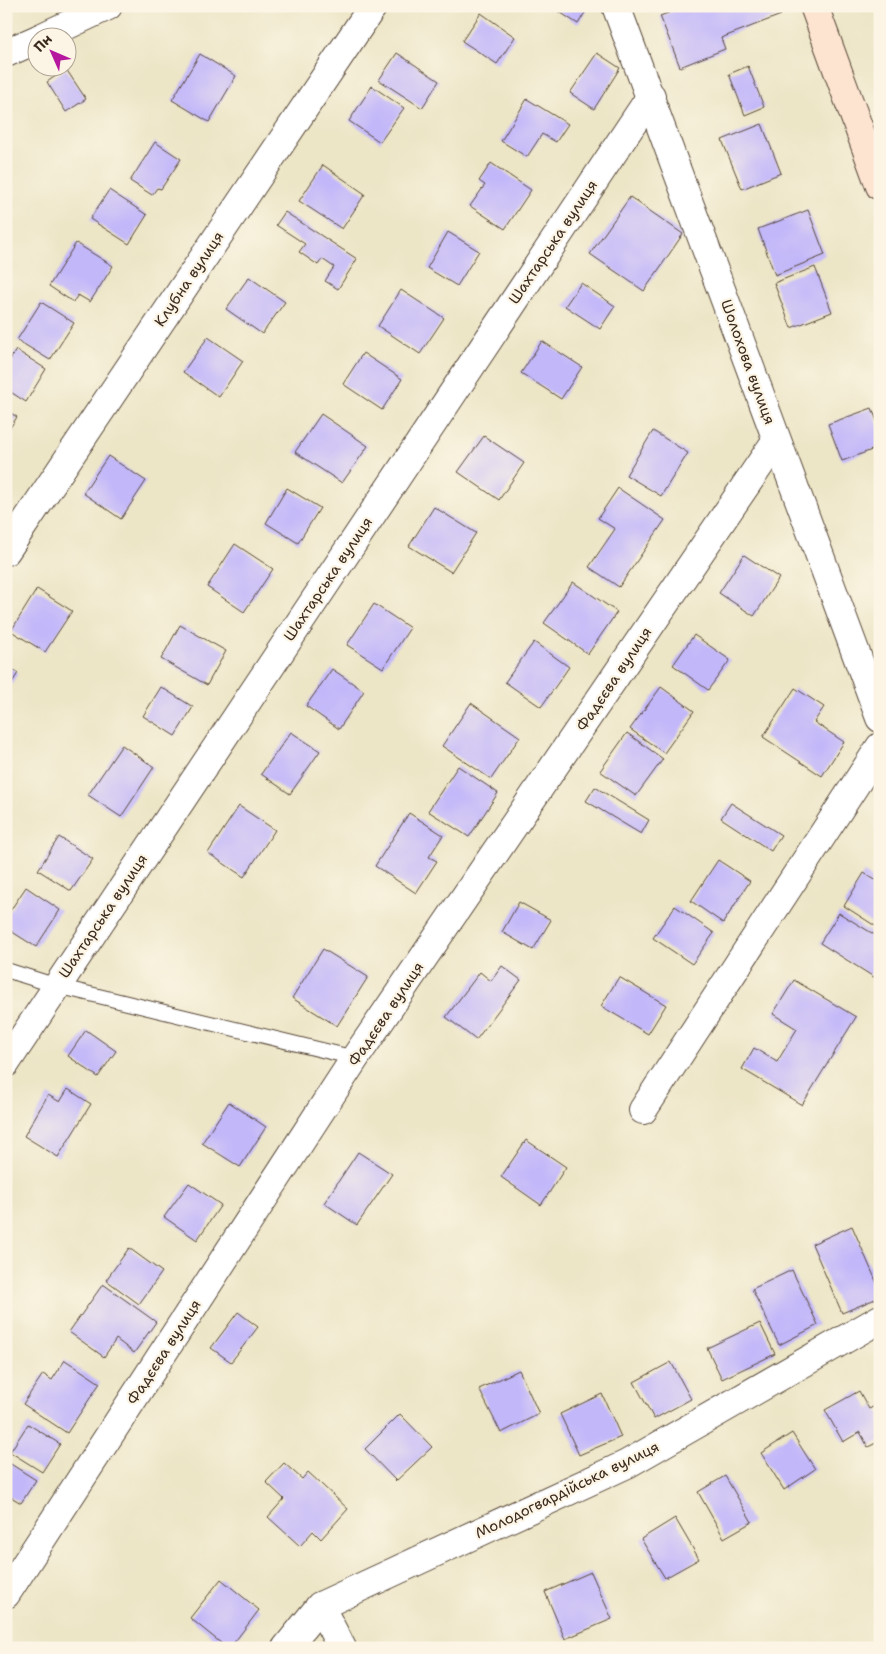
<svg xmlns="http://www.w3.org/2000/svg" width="886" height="1654" font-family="'Shantell Sans',sans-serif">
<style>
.building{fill:#c2b7f9}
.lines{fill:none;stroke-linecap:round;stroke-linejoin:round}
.lane-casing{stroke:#564637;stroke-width:16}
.street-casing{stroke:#564637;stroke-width:30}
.secondary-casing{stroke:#564637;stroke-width:30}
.lane{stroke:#fff;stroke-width:14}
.street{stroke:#fff;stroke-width:28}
.secondary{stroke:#fde4d1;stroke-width:28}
.labels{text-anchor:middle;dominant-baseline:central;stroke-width:4.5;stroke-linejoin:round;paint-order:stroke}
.street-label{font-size:15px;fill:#3b2a1e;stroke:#fcf5e5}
</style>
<rect width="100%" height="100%" fill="#fcf5e5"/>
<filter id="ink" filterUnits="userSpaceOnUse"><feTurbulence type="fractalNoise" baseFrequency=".02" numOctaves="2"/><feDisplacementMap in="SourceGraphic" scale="10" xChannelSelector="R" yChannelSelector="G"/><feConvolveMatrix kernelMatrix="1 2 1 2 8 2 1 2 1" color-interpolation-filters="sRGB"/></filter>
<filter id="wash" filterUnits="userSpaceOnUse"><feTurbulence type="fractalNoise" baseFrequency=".0096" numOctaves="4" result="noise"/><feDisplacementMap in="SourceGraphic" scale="20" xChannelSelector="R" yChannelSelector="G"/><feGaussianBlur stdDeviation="1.12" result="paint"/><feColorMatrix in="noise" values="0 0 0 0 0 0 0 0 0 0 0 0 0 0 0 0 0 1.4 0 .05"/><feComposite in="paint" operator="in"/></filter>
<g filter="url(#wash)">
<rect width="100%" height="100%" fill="#ece5c6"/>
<g id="blocks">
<g class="building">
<polygon points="561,6 589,6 578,24 558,11"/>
<polygon points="686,6 778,6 781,15 721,38 725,49 680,67 660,16"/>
<polygon points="481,13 515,37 497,64 462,41"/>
<polygon points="397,53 439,81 422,108 379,80"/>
<polygon points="597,53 620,68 594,109 570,93"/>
<polygon points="200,54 236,76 209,122 172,100"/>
<polygon points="748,66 764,107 745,115 729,74"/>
<polygon points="66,69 86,99 66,112 47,82"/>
<polygon points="372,86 404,108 380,142 349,121"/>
<polygon points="527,99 568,124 556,142 542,134 527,157 501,141"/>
<polygon points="762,124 781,173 742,189 722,140"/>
<polygon points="155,142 181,159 161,189 157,188 152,195 130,181"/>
<polygon points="491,163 531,190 505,229 470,206 485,185 479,181"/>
<polygon points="323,165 365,194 342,229 299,201"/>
<polygon points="109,190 147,215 129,244 90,219"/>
<polygon points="630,197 683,234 644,291 590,254"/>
<polygon points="808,210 825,255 775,275 758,229"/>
<polygon points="285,212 357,259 338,289 325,281 334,267 322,259 318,265 299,252 305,244 276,225"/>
<polygon points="448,232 479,251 457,286 427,268"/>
<polygon points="76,243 113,266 90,302 78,295 73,302 49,286"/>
<polygon points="815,267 832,312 791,328 774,283"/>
<polygon points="249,277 285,302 262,334 226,309"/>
<polygon points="581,283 615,306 600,329 565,306"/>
<polygon points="401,290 444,318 420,354 378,326"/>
<polygon points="41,302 74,323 50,360 17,340"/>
<polygon points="208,337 243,361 219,397 183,372"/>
<polygon points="542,341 582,367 561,399 521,373"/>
<polygon points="16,350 46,369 26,402 6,389 6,366"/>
<polygon points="363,353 402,379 382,410 343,384"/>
<polygon points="872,408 880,429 880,447 842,461 828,424"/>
<polygon points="6,410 17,417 6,434"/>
<polygon points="321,414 368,446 342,483 295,452"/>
<polygon points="653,431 688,453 661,496 626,475"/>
<polygon points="484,436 524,463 499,500 458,472"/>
<polygon points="108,456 146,481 121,519 83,493"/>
<polygon points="287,488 320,508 298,543 266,523"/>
<polygon points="618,488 665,520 619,587 589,567 615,529 598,518"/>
<polygon points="434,507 476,533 451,572 409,546"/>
<polygon points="235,544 273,569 244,612 207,587"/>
<polygon points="744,555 779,578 754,616 719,593"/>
<polygon points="573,582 617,612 588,654 544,623"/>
<polygon points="37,589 72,611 45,652 11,631"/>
<polygon points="374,604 410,628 383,668 347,645"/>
<polygon points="180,625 226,651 207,685 161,659"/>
<polygon points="694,635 730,660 708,690 673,665"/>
<polygon points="534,642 569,667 541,707 505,682"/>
<polygon points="6,665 18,673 6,692"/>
<polygon points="332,669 364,691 339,729 306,706"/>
<polygon points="161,687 193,707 175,736 143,716"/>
<polygon points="661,687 694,711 664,753 630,729"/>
<polygon points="795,688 824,707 814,722 844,742 822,776 763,737"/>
<polygon points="471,703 520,737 491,779 442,746"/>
<polygon points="291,732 320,751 290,794 261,774"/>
<polygon points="627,733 663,759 636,796 600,771"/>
<polygon points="122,745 154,767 121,817 88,795"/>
<polygon points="458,766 498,793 469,837 428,811"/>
<polygon points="595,787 649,820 641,834 586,801"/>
<polygon points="731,803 781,835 771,851 721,818"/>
<polygon points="239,806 275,830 244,877 208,853"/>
<polygon points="409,813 443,835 429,857 437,861 416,893 375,866"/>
<polygon points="59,837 93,859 71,891 38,870"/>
<polygon points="718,860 750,881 723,923 691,901"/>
<polygon points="864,873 880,883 880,929 844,906"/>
<polygon points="26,887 60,910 36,947 6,928 6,917"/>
<polygon points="519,902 551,920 533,950 502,932"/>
<polygon points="675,906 714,933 692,964 653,938"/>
<polygon points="839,913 880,938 880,981 820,943"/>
<polygon points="323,949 368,977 337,1026 292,998"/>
<polygon points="502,966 521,980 476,1040 446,1017 480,972 491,981"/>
<polygon points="619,977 666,1005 648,1034 601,1006"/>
<polygon points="794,980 856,1017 802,1105 742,1069 754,1048 777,1062 797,1029 773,1014"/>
<polygon points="86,1030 116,1051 98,1077 68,1056"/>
<polygon points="68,1089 91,1104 58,1157 24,1136 48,1095 60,1102"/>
<polygon points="229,1102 266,1127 240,1167 202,1143"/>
<polygon points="526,1140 566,1167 541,1205 501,1177"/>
<polygon points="358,1152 392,1174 357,1225 324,1203"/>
<polygon points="189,1183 221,1205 197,1240 164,1217"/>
<polygon points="852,1226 880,1290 880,1297 842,1313 812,1244"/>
<polygon points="129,1248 162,1272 139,1304 106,1280"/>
<polygon points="792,1270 818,1325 779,1345 752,1289"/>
<polygon points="103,1284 156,1322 134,1353 116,1339 104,1357 69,1332"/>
<polygon points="238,1312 258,1327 231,1362 211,1348"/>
<polygon points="760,1323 775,1354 722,1379 707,1348"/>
<polygon points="65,1360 100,1383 67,1433 23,1404 43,1374 52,1380"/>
<polygon points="671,1362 691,1399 654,1419 634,1382"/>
<polygon points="519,1370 539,1414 501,1433 479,1389"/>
<polygon points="859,1391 869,1409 875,1406 880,1414 880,1441 868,1447 860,1432 843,1442 825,1410"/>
<polygon points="602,1394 621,1437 579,1455 560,1414"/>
<polygon points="400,1414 432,1447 396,1481 365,1449"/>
<polygon points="28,1424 60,1444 42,1472 10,1452"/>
<polygon points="792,1433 815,1469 784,1490 761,1453"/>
<polygon points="6,1461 36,1480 21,1503 6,1494"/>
<polygon points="284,1463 302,1479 308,1472 348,1509 321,1539 313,1531 300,1546 268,1517 284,1499 266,1482"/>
<polygon points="725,1476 752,1522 724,1538 698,1492"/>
<polygon points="675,1518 699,1559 665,1578 641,1539"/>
<polygon points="591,1572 612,1619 565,1639 545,1592"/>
<polygon points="221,1579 259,1610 230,1648 227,1648 190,1618"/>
</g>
</g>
</g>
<g filter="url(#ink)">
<use href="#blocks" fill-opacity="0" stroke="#564637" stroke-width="1"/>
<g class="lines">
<defs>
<polyline id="lane" points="6,970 57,986 355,1058"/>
<g id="street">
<polyline points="616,6 880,718"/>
<polyline points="40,38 108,6"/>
<polyline points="6,53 38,39"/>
<polyline points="6,551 373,6"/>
<polyline points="6,1063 651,96"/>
<polyline points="643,1110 880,747"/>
<polyline points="6,1594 355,1058 776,441"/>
<polyline points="320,1606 342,1648"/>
<polyline points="286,1648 320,1606 627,1464 880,1319"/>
</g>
<polyline id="secondary" points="814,6 880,186"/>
</defs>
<use href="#lane" class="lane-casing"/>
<use href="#street" class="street-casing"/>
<use href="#secondary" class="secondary-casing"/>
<use href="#lane" class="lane"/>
<use href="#street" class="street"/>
<use href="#secondary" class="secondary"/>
</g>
</g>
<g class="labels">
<g class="street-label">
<text transform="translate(553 242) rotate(-56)">Шахтарська вулиця</text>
<text transform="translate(189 279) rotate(-56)">Клубна вулиця</text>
<text transform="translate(748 362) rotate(70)">Шолохова вулиця</text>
<text transform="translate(328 579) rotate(-56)">Шахтарська вулиця</text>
<text transform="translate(614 679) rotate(-56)">Фадєєва вулиця</text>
<text transform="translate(103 916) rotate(-56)">Шахтарська вулиця</text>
<text transform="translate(386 1014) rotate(-56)">Фадєєва вулиця</text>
<text transform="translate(164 1352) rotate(-57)">Фадєєва вулиця</text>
<text transform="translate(567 1490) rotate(-26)">Молодогвардійська вулиця</text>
</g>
</g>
<rect width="886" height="1654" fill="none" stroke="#fcf5e5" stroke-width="25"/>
<g transform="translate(52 52) rotate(315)"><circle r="24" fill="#fcf5e5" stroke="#afa495"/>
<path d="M0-4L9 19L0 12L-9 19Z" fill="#b5179e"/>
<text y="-8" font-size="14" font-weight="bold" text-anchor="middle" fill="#3b2a1e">Пн</text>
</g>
</svg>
